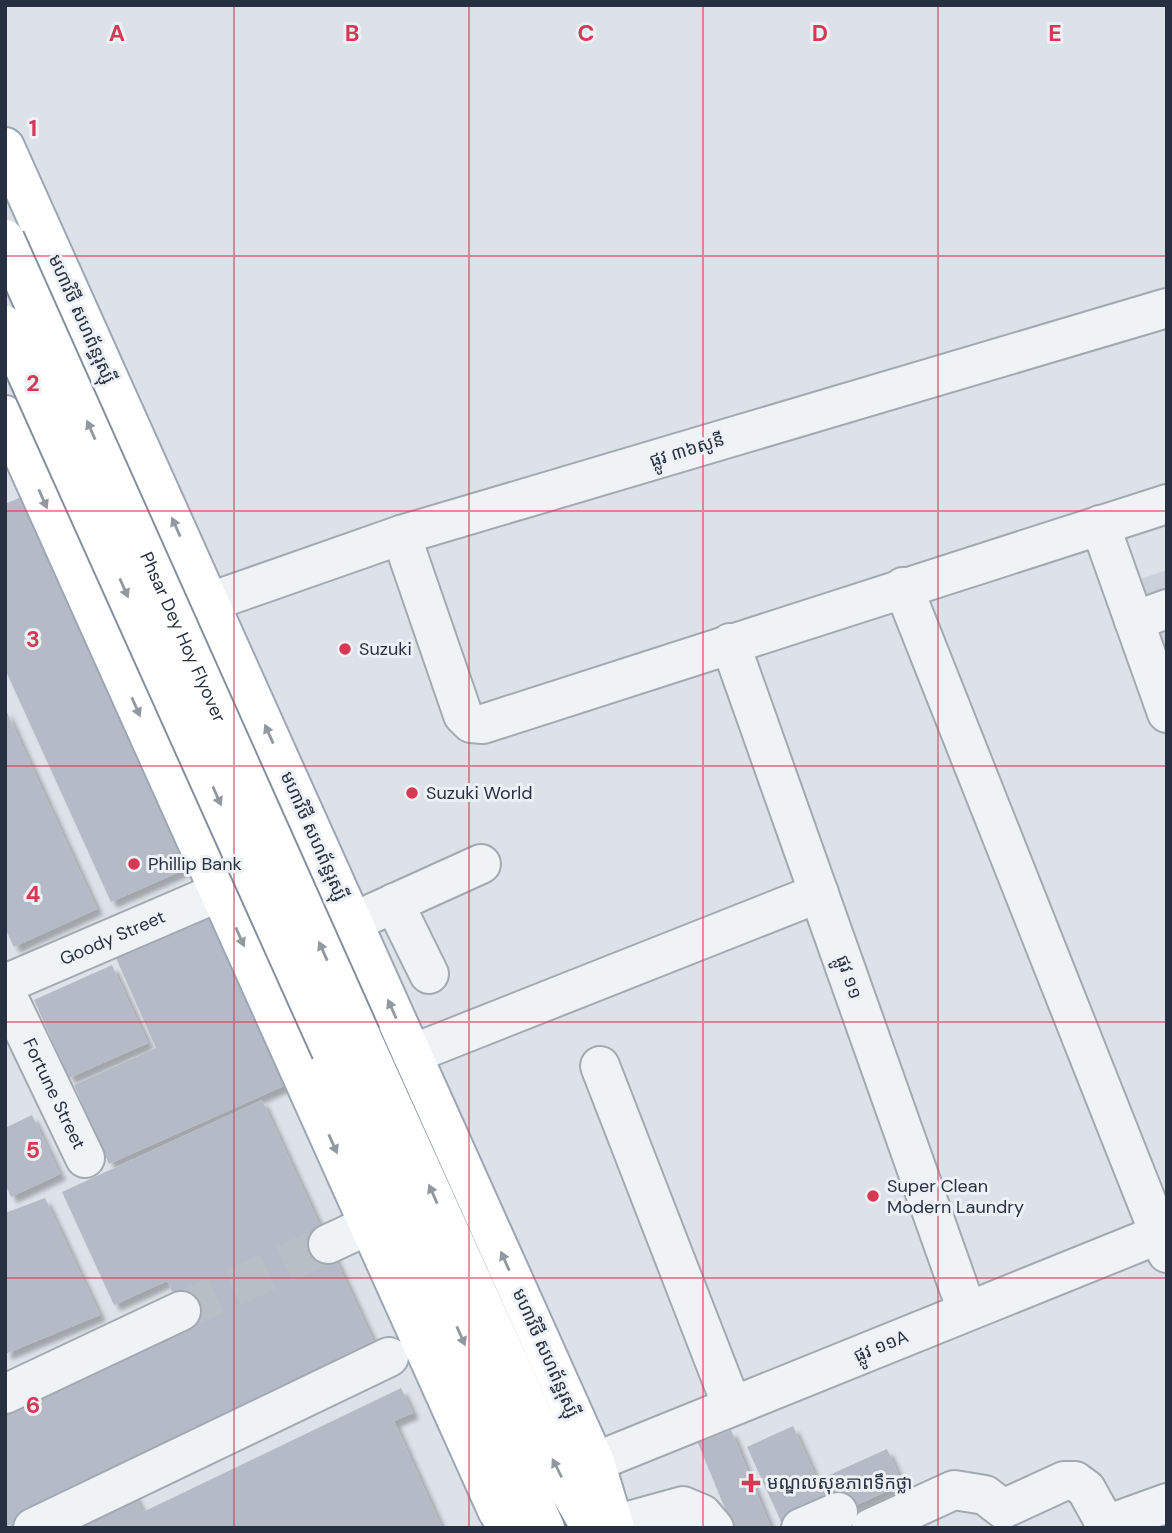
<svg xmlns="http://www.w3.org/2000/svg" width="1172" height="1533" font-family="'DM Sans','Noto Sans Khmer',sans-serif">
<style>
.built{fill:#cbd1db}
.building{fill:#b4bbc6;filter:url(#shadow)}
.lines{fill:none;stroke-linecap:round;stroke-linejoin:round}
.minor-tunnel{stroke:#b8bec6;stroke-width:38;stroke-dasharray:38 19;stroke-linecap:butt}
.minor-casing{stroke:#a2a9b2;stroke-width:42}
.major-casing{stroke:#9ca6b5;stroke-width:42}
.highway-casing{stroke:#8490a0;stroke-width:42}
.minor{stroke:#f0f3f6;stroke-width:38}
.major{stroke:#fff;stroke-width:38}
.highway{stroke:#fff;stroke-width:38}
.highway-bridge-casing{stroke:#8490a0;stroke-width:42;stroke-linecap:butt}
.highway-bridge{stroke:#fff;stroke-width:38}
.oneway{fill:#9298a0}
.grid{fill:none;stroke:#d73854;stroke-width:2;stroke-opacity:0.55}
.poi-dot{fill:#d73854;stroke:#edf1f6;stroke-width:2.5}
.labels{text-anchor:middle;dominant-baseline:central;stroke-width:6;stroke-linejoin:round;paint-order:stroke}
.street-label{font-size:18px;fill:#263040;stroke:#edf1f6}
.poi-label{font-size:18px;fill:#263040;stroke:#edf1f6;text-anchor:start}
.grid-label{font-size:23px;text-anchor:middle;font-weight:bold;fill:#d73854;stroke:#edf1f6;stroke-width:6;stroke-linejoin:round;paint-order:stroke}
</style>
<defs>
<filter id="shadow"><feDropShadow dx="6" dy="6" stdDeviation="2" flood-color="#0004"/></filter>
</defs>
<rect width="100%" height="100%" fill="#dde2e8"/>
<polygon class="built" points="1167,570 1167,695 1129,583"/>
<g class="building">
<polygon points="26,495 193,866 111,902 5,669 5,504"/>
<polygon points="5,708 97,909 14,947 5,928"/>
<polygon points="220,912 295,1081 109,1164 74,1085 156,1048 116,958"/>
<polygon points="112,965 148,1043 69,1078 34,1000"/>
<polygon points="262,1100 380,1355 5,1527 5,1406 187,1323 167,1281 114,1305 62,1192"/>
<polygon points="32,1115 60,1174 11,1197 5,1184 5,1128"/>
<polygon points="45,1198 100,1315 5,1354 5,1213"/>
<polygon points="401,1388 413,1413 394,1421 442,1528 54,1528 133,1492 143,1512"/>
<polygon points="793,1426 831,1511 784,1528 747,1447"/>
<polygon points="731,1430 771,1528 733,1528 698,1443"/>
<polygon points="887,1449 903,1484 843,1511 827,1476"/>
</g>
<g class="lines">
<polyline class="minor-tunnel" points="181,1311 328,1244"/>
<defs>
<g id="minor">
<polyline points="1100,525 1167,713"/>
<polyline points="401,535 463,715 471,723 483,724 1167,504"/>
<polyline points="903,587 1167,1253"/>
<polyline points="210,602 401,535 1167,308"/>
<polyline points="1134,621 1167,609"/>
<polyline points="730,643 967,1311"/>
<polyline points="394,903 429,974"/>
<polyline points="353,922 481,864"/>
<path id="s1" d="M 5,984 L 219,892"/>
<path id="s2" d="M 5,991 L 85,1158"/>
<polyline points="412,1054 819,893"/>
<polyline points="600,1066 732,1406"/>
<polyline points="328,1244 369,1225"/>
<polyline points="5,1394 181,1311"/>
<polyline points="595,1462 1167,1231"/>
<polyline points="614,1525 683,1506 702,1514 714,1528"/>
<polyline points="33,1528 389,1357"/>
<polyline points="801,1528 838,1512"/>
<polyline points="871,1528 954,1490 985,1495 1003,1509 1064,1481 1075,1481 1086,1489 1106,1525 1167,1503"/>
</g>
<g id="major">
<polyline points="5,147 595,1462 615,1528"/>
<polyline points="5,415 497,1510 508,1528"/>
</g>
<g id="highway">
<polyline points="361,1036 558,1471 591,1528"/>
<polyline points="331,1051 545,1528"/>
</g>
</defs>
<use href="#minor" class="minor-casing"/>
<use href="#major" class="major-casing"/>
<use href="#highway" class="highway-casing"/>
<use href="#minor" class="minor"/>
<use href="#major" class="major"/>
<use href="#highway" class="highway"/>
<defs>
<g id="highway-bridge">
<path id="s3" d="M 5,239 L 361,1036"/>
<polyline points="5,325 331,1051"/>
</g>
</defs>
<use href="#highway-bridge" class="highway-bridge-casing"/>
<use href="#highway-bridge" class="highway-bridge"/>
</g>
<defs><path id="oneway-solid" d="M-6-.8H1V-3.2L6.5 0L1 3.2V.8H-6Z" transform="scale(1.75)"/></defs>
<g class="oneway">
<use href="#oneway-solid" transform="translate(91 430) rotate(-114)"/>
<use href="#oneway-solid" transform="translate(43 499) rotate(66)"/>
<use href="#oneway-solid" transform="translate(176 527) rotate(-114)"/>
<use href="#oneway-solid" transform="translate(124 588) rotate(66)"/>
<use href="#oneway-solid" transform="translate(136 707) rotate(66)"/>
<use href="#oneway-solid" transform="translate(269 734) rotate(-114)"/>
<use href="#oneway-solid" transform="translate(217 796) rotate(66)"/>
<use href="#oneway-solid" transform="translate(240 937) rotate(66)"/>
<use href="#oneway-solid" transform="translate(323 951) rotate(-114)"/>
<use href="#oneway-solid" transform="translate(392 1009) rotate(-114)"/>
<use href="#oneway-solid" transform="translate(333 1144) rotate(66)"/>
<use href="#oneway-solid" transform="translate(433 1194) rotate(-114)"/>
<use href="#oneway-solid" transform="translate(505 1261) rotate(-114)"/>
<use href="#oneway-solid" transform="translate(461 1336) rotate(66)"/>
<use href="#oneway-solid" transform="translate(557 1468) rotate(-117)"/>
</g>
<path class="grid" d="M 234,5 L 234,1528M 469,5 L 469,1528M 703,5 L 703,1528M 938,5 L 938,1528M 5,256 L 1167,256M 5,511 L 1167,511M 5,766 L 1167,766M 5,1022 L 1167,1022M 5,1278 L 1167,1278"/>
<g class="poi-dot">
<circle cx="345" cy="649" r="7"/>
<circle cx="412" cy="793" r="7"/>
<circle cx="134" cy="864" r="7"/>
<circle cx="873" cy="1196" r="7"/>
<path d="M747.5 1472.5h7v7h7v7h-7v7h-7v-7h-7v-7h7z"/>
</g>
<g class="labels">
<g class="street-label">
<text transform="translate(82 319) rotate(66)">មហាវិថី សហព័ន្ធរុស្ស៊ី</text>
<text transform="translate(687 450) rotate(-17)">ផ្លូវ ៣៦សូនី</text>
<text stroke="none"><textPath href="#s3" startOffset="436">Phsar Dey Hoy Flyover</textPath></text>
<text transform="translate(314 836) rotate(66)">មហាវិថី សហព័ន្ធរុស្ស៊ី</text>
<text stroke="none"><textPath href="#s1" startOffset="117">Goody Street</textPath></text>
<text transform="translate(849 977) rotate(71)">ផ្លូវ ១១</text>
<text stroke="none"><textPath href="#s2" startOffset="114">Fortune Street</textPath></text>
<text transform="translate(881 1346) rotate(-22)">ផ្លូវ ១១A</text>
<text transform="translate(546 1353) rotate(66)">មហាវិថី សហព័ន្ធរុស្ស៊ី</text>
</g>
<g class="poi-label">
<text x="359" y="649">Suzuki</text>
<text x="426" y="793">Suzuki World</text>
<text x="148" y="864">Phillip Bank</text>
<text x="887" y="1186">Super Clean<tspan x="887" dy="21">Modern Laundry</tspan></text>
<text x="767" y="1483">មណ្ឌលសុខភាពទឹកថ្លា</text>
</g>
</g>
<g class="grid-label">
<text x="117" y="41">A</text>
<text x="352" y="41">B</text>
<text x="586" y="41">C</text>
<text x="820" y="41">D</text>
<text x="1055" y="41">E</text>
<text x="33" y="136">1</text>
<text x="33" y="391">2</text>
<text x="33" y="647">3</text>
<text x="33" y="902">4</text>
<text x="33" y="1158">5</text>
<text x="33" y="1413">6</text>
</g>
<rect width="1172" height="1533" fill="none" stroke="#263040" stroke-width="14"/>
</svg>
